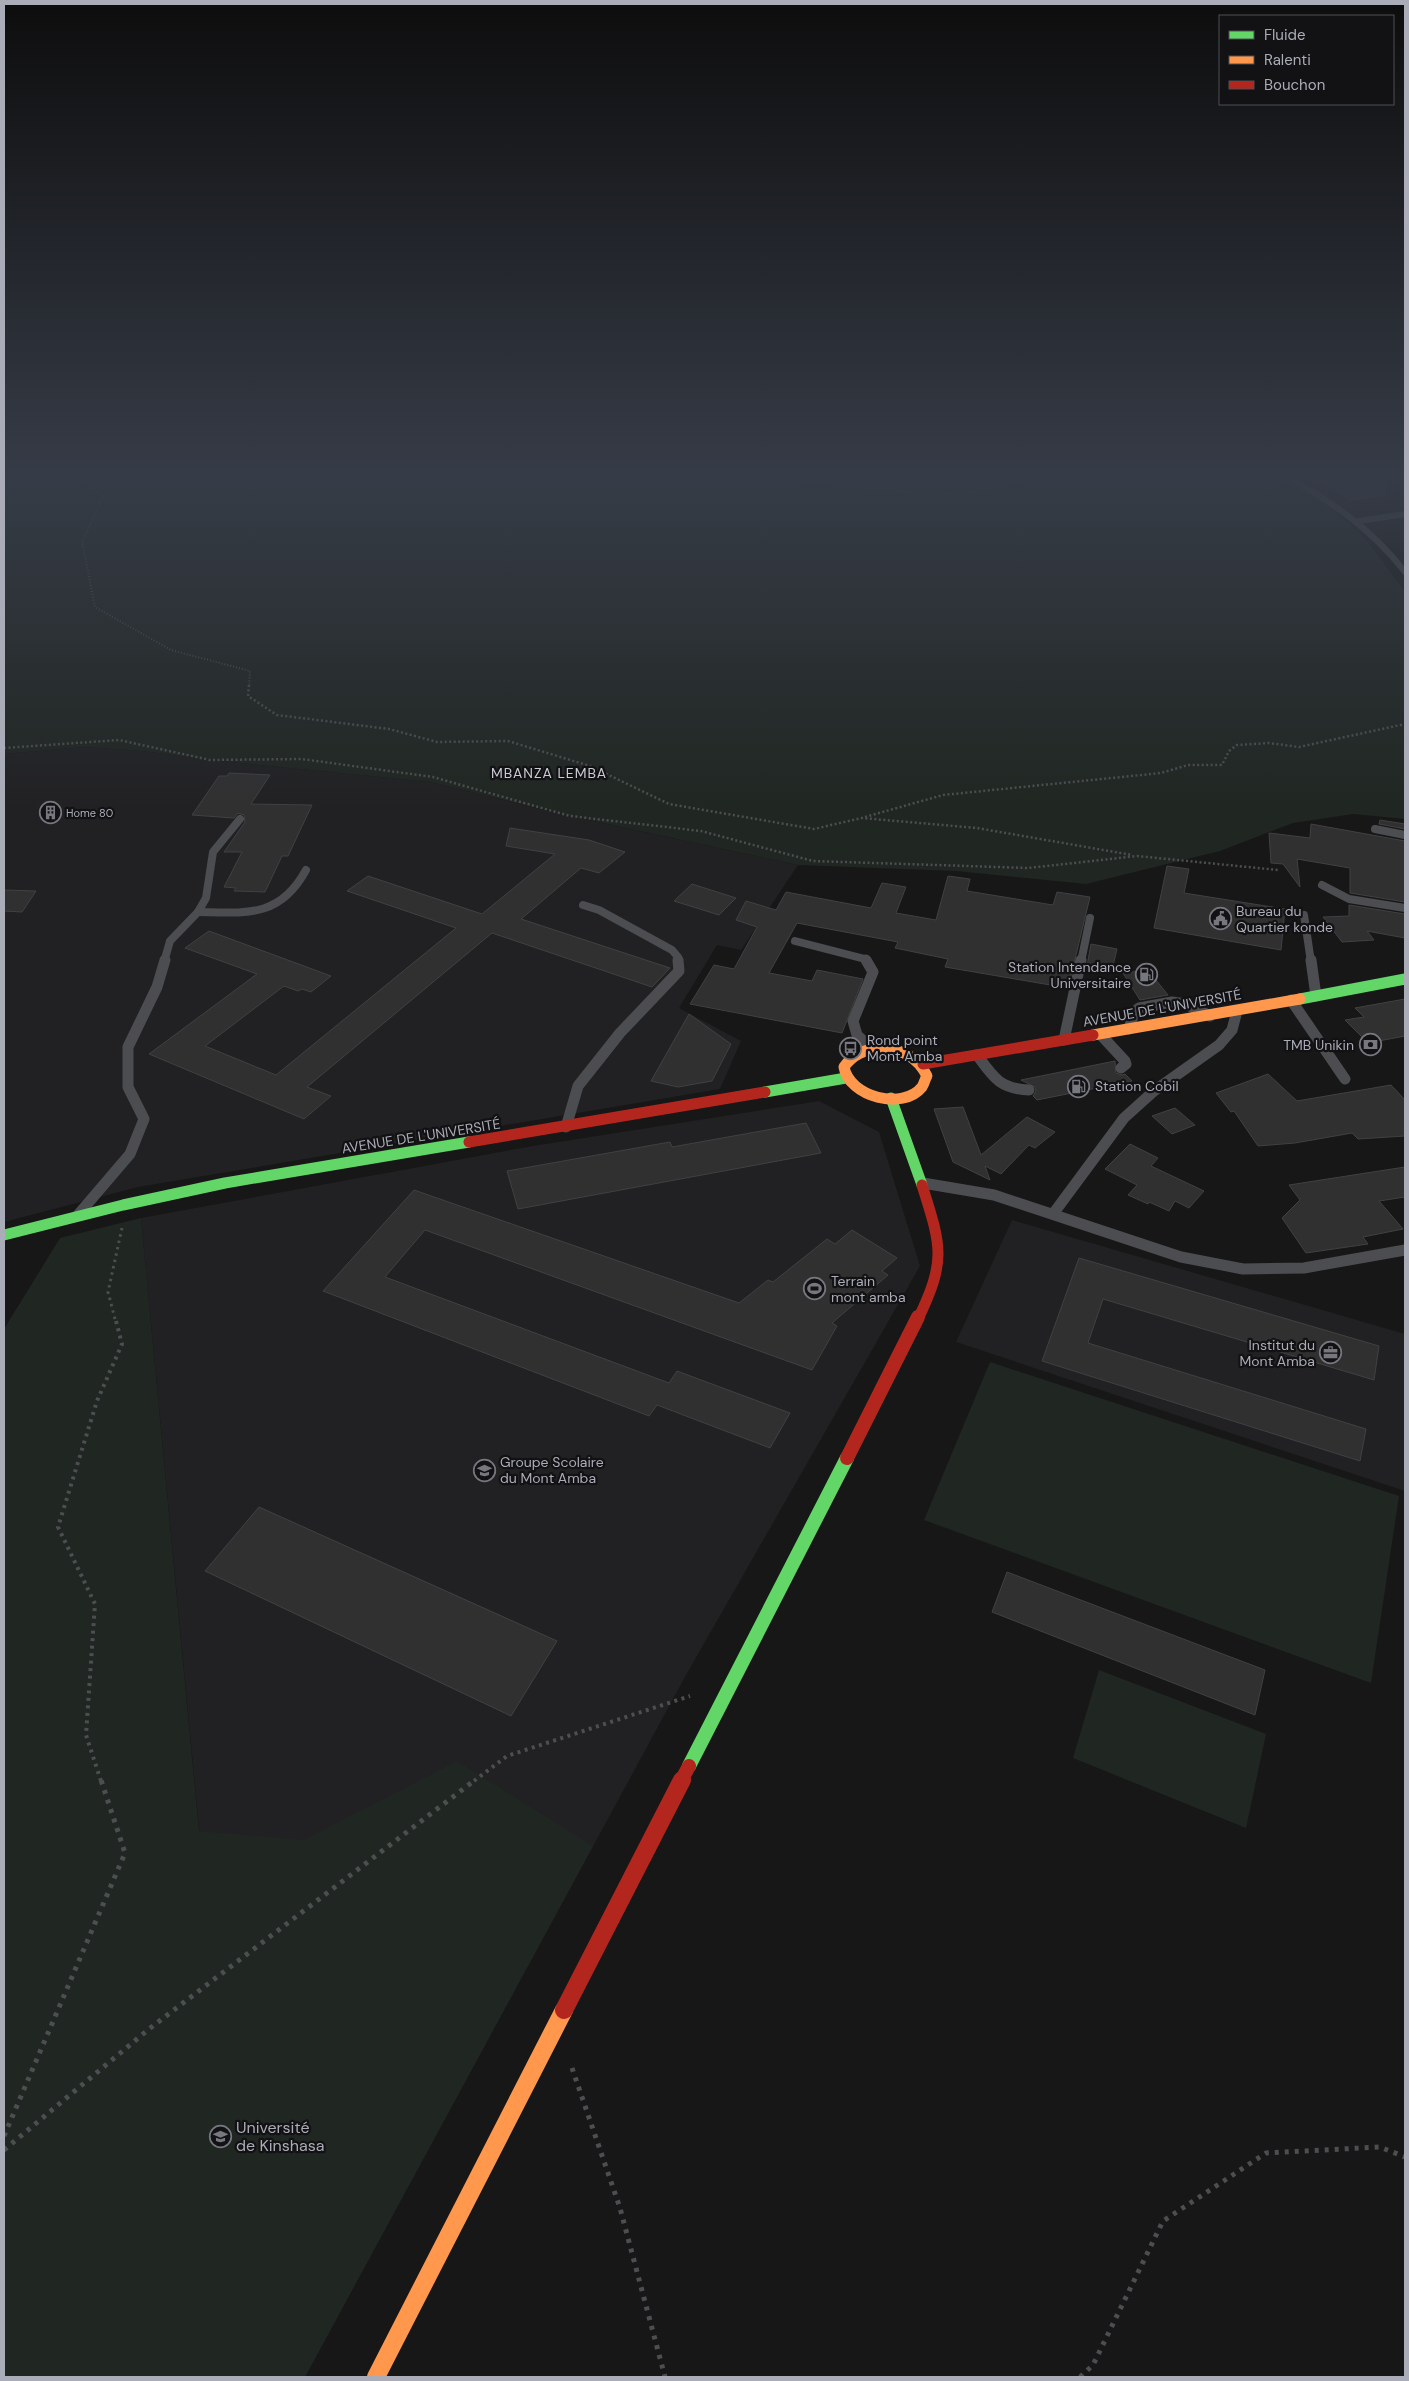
<svg xmlns="http://www.w3.org/2000/svg" width="1409" height="2381" font-family="'DM Sans',sans-serif">
<style>
.built{fill:#212123}
.green{fill:#202621}
.building{fill:#303031;stroke:#404143}
.lines{fill:none;stroke-linecap:round;stroke-linejoin:round}
.path-far4{stroke:#4d4e51;stroke-width:2;stroke-dasharray:1 2;stroke-linecap:butt}
.path-far3{stroke:#4d4e51;stroke-width:2.5;stroke-dasharray:2 2.5;stroke-linecap:butt}
.path-far2{stroke:#4d4e51;stroke-width:3;stroke-dasharray:2.5 4;stroke-linecap:butt}
.path-far1{stroke:#4d4e51;stroke-width:4;stroke-dasharray:3 4.5;stroke-linecap:butt}
.path{stroke:#4d4e51;stroke-width:5;stroke-dasharray:4 6;stroke-linecap:butt}
.lane-far2{stroke:#4c4d50;stroke-width:6}
.lane-far1{stroke:#4c4d50;stroke-width:8}
.lane{stroke:#4c4d50;stroke-width:11}
.fast-far1{stroke:#63d668;stroke-width:11}
.fast{stroke:#63d668;stroke-width:14}
.slow-far1{stroke:#ff974d;stroke-width:11}
.slow{stroke:#ff974d;stroke-width:18}
.jam-far2{stroke:#b3261e;stroke-width:11}
.jam-far1{stroke:#b3261e;stroke-width:14}
.jam{stroke:#b3261e;stroke-width:18}
.labels{text-anchor:middle;dominant-baseline:central;stroke-width:4.5;stroke-linejoin:round;paint-order:stroke}
.far-poi-label{font-size:11px;fill:#aaacb7;stroke:#121113;text-anchor:start}
.far-quarter-label{font-size:14px;letter-spacing:1px;fill:#cacbd3;stroke:#121113}
.poi-label{font-size:14px;fill:#aaacb7;stroke:#121113;text-anchor:start}
.street-label{font-size:14px;fill:#aaacb7;stroke:#121113}
.near-poi-label{font-size:16px;fill:#aaacb7;stroke:#121113;text-anchor:start}
</style>
<rect width="100%" height="100%" fill="#171717"/>
<g class="built">
<polygon points="84,747 142,751 210,760 430,782 570,816 798,865 741,950 717,945 679,1008 741,1041 720,1089 138,1187 4,1222 4,754"/>
<polygon points="819,1101 879,1132 920,1266 686,1675 305,2377 4,2377 205,1891 141,1218 533,1146"/>
<polygon points="1012,1220 1405,1334 1405,1491 956,1342"/>
</g>
<g class="green">
<polygon points="4,474 1281,474 1333,509 1368,542 1405,592 1405,819 1353,814 1293,823 1220,851 1086,884 956,871 798,865 570,816 430,782 210,760 142,751 84,747 4,754"/>
<polygon points="141,1218 199,1831 304,1840 457,1761 593,1846 305,2377 4,2377 4,1329 60,1238"/>
<polygon points="990,1362 1399,1496 1371,1683 924,1520"/>
<polygon points="1099,1670 1266,1734 1246,1828 1073,1758"/>
</g>
<g class="building">
<polygon points="1306,474 1385,474 1386,495 1352,500"/>
<polygon points="229,773 270,775 251,804 312,805 288,856 282,856 265,892 234,891 236,888 224,887 242,852 224,852 245,822 244,815 238,813 234,818 192,815 219,776 227,776"/>
<polygon points="1380,820 1405,824 1405,829 1379,824"/>
<polygon points="1311,824 1405,841 1405,902 1350,893 1350,868 1297,859 1300,887 1283,864 1271,863 1269,833 1310,838"/>
<polygon points="510,828 589,840 625,852 599,873 581,868 521,919 670,968 652,987 492,933 307,1087 331,1096 304,1119 149,1054 257,974 185,948 209,931 331,976 311,992 302,989 298,991 284,986 205,1046 276,1075 456,928 347,891 368,876 482,914 555,854 506,846"/>
<polygon points="1167,866 1189,869 1184,893 1285,909 1281,950 1154,928"/>
<polygon points="948,876 970,879 967,891 1053,905 1057,892 1090,897 1068,988 945,967 948,959 895,948 898,942 797,923 769,973 812,981 817,970 863,979 842,1033 690,1004 714,965 734,969 757,927 736,920 746,901 776,910 786,892 871,908 882,883 906,887 896,913 936,920"/>
<polygon points="692,884 736,898 719,915 674,901"/>
<polygon points="4,890 36,891 22,912 4,911"/>
<polygon points="1349,905 1405,914 1405,938 1367,931 1374,940 1342,942 1323,917 1349,916"/>
<polygon points="1091,944 1117,949 1112,970 1087,966"/>
<polygon points="1148,970 1168,995 1140,1000 1123,973"/>
<polygon points="1405,999 1405,1036 1368,1043 1345,1020 1364,1017 1355,1008"/>
<polygon points="689,1014 731,1044 712,1081 678,1087 651,1081"/>
<polygon points="1115,1061 1116,1073 1122,1075 1125,1074 1132,1081 1037,1100 1033,1096 1036,1091 1035,1087 1021,1080"/>
<polygon points="1268,1074 1297,1101 1391,1085 1405,1100 1405,1136 1358,1139 1352,1133 1295,1143 1258,1146 1234,1111 1231,1112 1216,1093"/>
<polygon points="963,1107 981,1155 1027,1117 1055,1132 1035,1148 1029,1145 1001,1174 985,1166 990,1180 953,1162 934,1109"/>
<polygon points="1175,1108 1195,1125 1172,1134 1152,1116"/>
<polygon points="806,1123 821,1153 518,1209 507,1171 670,1142 672,1147"/>
<polygon points="1130,1144 1158,1158 1151,1166 1204,1191 1189,1208 1175,1201 1169,1211 1149,1202 1148,1204 1128,1195 1137,1185 1105,1169"/>
<polygon points="1405,1167 1405,1197 1379,1201 1403,1229 1363,1237 1368,1244 1306,1253 1282,1218 1300,1200 1289,1185"/>
<polygon points="414,1190 739,1303 768,1280 773,1282 827,1239 835,1244 852,1230 897,1258 882,1271 888,1275 832,1323 837,1326 812,1370 425,1230 385,1277 669,1383 677,1371 790,1413 770,1448 657,1405 649,1416 323,1291"/>
<polygon points="1079,1258 1379,1346 1374,1380 1103,1299 1088,1343 1366,1429 1360,1461 1042,1361"/>
<polygon points="259,1507 557,1641 511,1716 205,1571"/>
<polygon points="1007,1572 1265,1670 1255,1715 992,1612"/>
</g>
<g class="lines">
<g class="path-far4">
<polyline points="80,474 103,497 82,542 95,607 171,650 250,671 249,687"/>
<polyline points="756,474 919,494 975,492 1033,477 1086,476 1131,479 1194,474"/>
<polyline points="1235,474 1260,474"/>
<polyline points="103,497 125,474"/>
</g>
<g class="path-far3">
<polyline points="249,685 248,696 277,715 389,729 437,742 508,741 590,766 669,804 814,829 862,818 977,828 1132,855"/>
<polyline points="4,748 119,740 210,760 302,759 433,777 570,816 701,831 813,861 1028,868 1137,856 1278,870"/>
<polyline points="865,817 943,795 1161,773 1188,765 1222,765 1229,751 1237,745 1269,743 1299,747 1405,724"/>
</g>
<polyline class="path-far2" points="115,1319 108,1292 122,1228"/>
<g class="path-far1">
<polyline points="101,1781 86,1735 95,1604 58,1527 97,1401 122,1344 115,1317"/>
<polyline points="474,1781 507,1756 690,1696"/>
</g>
<g class="path">
<polyline points="572,2068 620,2208 665,2377"/>
<polyline points="4,2136 125,1853 101,1780"/>
<polyline points="4,2150 149,2029 475,1780"/>
<polyline points="1080,2377 1093,2365 1163,2221 1266,2153 1380,2147 1405,2157"/>
</g>
<g class="lane-far2">
<path d="M 1281,474 C 1330,500 1371,528 1405,572"/>
<polyline points="1359,521 1405,514"/>
</g>
<g class="lane-far1">
<polyline points="1375,829 1405,835"/>
<polyline points="1322,885 1349,899 1405,908"/>
<polyline points="583,905 599,910 672,950 678,957 678,962"/>
<path d="M 198,912 C 246,913 280,918 306,870"/>
<polyline points="1304,915 1311,962"/>
<polyline points="795,941 865,959 867,962"/>
<polyline points="164,962 170,941 198,912 206,898 213,852 240,819"/>
<polyline points="1081,962 1090,918"/>
</g>
<g class="lane">
<polyline points="866,960 873,972 853,1021 857,1035 871,1048"/>
<polyline points="1311,960 1316,996"/>
<polyline points="1291,1000 1345,1079"/>
<polyline points="1129,1029 1134,1012 1139,1008 1172,1002 1186,1004 1210,1016"/>
<polyline points="1100,1034 1125,1061 1126,1064 1121,1068"/>
<polyline points="1064,1040 1081,960"/>
<path d="M 977,1055 C 993,1077 1000,1089 1029,1090"/>
<polyline points="566,1127 578,1086 620,1033 679,971 678,960"/>
<polyline points="923,1183 994,1195 1181,1257 1243,1269 1304,1268 1405,1250"/>
<polyline points="1053,1214 1124,1118 1154,1091 1219,1045 1232,1030 1237,1011"/>
<polyline points="77,1216 130,1154 144,1119 128,1087 128,1047 157,987 165,960"/>
</g>
<g class="fast-far1">
<polyline points="1300,999 1405,979"/>
<polyline points="765,1092 846,1078"/>
<polyline points="891,1098 922,1185"/>
<polyline points="4,1235 123,1205 225,1183 469,1142"/>
</g>
<polyline class="fast" points="689,1766 847,1458"/>
<g class="slow-far1">
<polyline points="1093,1035 1300,999"/>
<path d="M 880,1047 C 902,1050 917,1056 927,1076 C 925,1079 924,1084 922,1087 C 903,1111 849,1097 844,1067 C 853,1054 865,1050 880,1047 Z"/>
</g>
<polyline class="slow" points="376,2377 564,2010"/>
<g class="jam-far2">
<polyline points="923,1064 1093,1035"/>
<polyline points="469,1142 765,1092"/>
<path d="M 918,1319 C 947,1259 941,1246 922,1185"/>
</g>
<g class="jam-far1">
<polyline points="847,1458 918,1317"/>
<polyline points="681,1781 689,1766"/>
</g>
<polyline class="jam" points="564,2010 682,1780"/>
</g>
<linearGradient id="sky" x2="0" y2="1"><stop stop-color="#0d0d0d"/><stop offset="0.59" stop-color="#363c47"/><stop offset="1" stop-color="#363c47" stop-opacity="0"/></linearGradient>
<rect width="1409" height="807" fill="url(#sky)"/>
<defs>
<symbol id="building-ring" viewBox="-11 -11 22 22"><circle r="9.5" fill="#121113" stroke="#77787f" stroke-width="1.5"/><path d="M-4-6H4V6H1V3H-1V6H-4ZM-2.5-4.3h1.7v1.8h-1.7ZM.8-4.3h1.7v1.8H.8ZM-2.5-1h1.7V.8h-1.7ZM.8-1h1.7V.8H.8Z" fill="#77787f"/></symbol>
<symbol id="civic-ring" viewBox="-11 -11 22 22"><circle r="9.5" fill="#121113" stroke="#77787f" stroke-width="1.5"/><path d="M-.6-6.5H3V-4.5H.6V-3L4-1V1h2V6H-6V1h2V-1L-.6-3ZM-1.2 2.5V6h2.4V2.5Z" fill="#77787f"/></symbol>
<symbol id="fuel-ring" viewBox="-11 -11 22 22"><circle r="9.5" fill="#121113" stroke="#77787f" stroke-width="1.5"/><path d="M-5.5-6h7V0h2V4h1.3V-2.5L3-4.5l.8-.8L6-3V5H2.5V1h-1V6h-7ZM-4.2-4.7v3.2H.2V-4.7Z" fill="#77787f"/></symbol>
<symbol id="bank-ring" viewBox="-11 -11 22 22"><circle r="9.5" fill="#121113" stroke="#77787f" stroke-width="1.5"/><path d="M-6-4H6V4H-6ZM0-2.3a2.3 2.3 0 1 0 0 4.6a2.3 2.3 0 1 0 0-4.6Z" fill="#77787f"/></symbol>
<symbol id="bus-ring" viewBox="-11 -11 22 22"><circle r="9.5" fill="#121113" stroke="#77787f" stroke-width="1.5"/><path d="M-5-6H5V4H4V6H2V4H-2V6H-4V4H-5ZM-3.5-4V0h7V-4ZM-3.5 1.2v1.5H-2V1.2ZM2 1.2v1.5H3.5V1.2Z" fill="#77787f"/></symbol>
<symbol id="stadium-ring" viewBox="-11 -11 22 22"><circle r="9.5" fill="#121113" stroke="#77787f" stroke-width="1.5"/><path d="M0-5a6.5 5 0 1 0 0 10a6.5 5 0 1 0 0-10ZM-3.5-1.8h7v3.6h-7Z" fill="#77787f"/></symbol>
<symbol id="office-ring" viewBox="-11 -11 22 22"><circle r="9.5" fill="#121113" stroke="#77787f" stroke-width="1.5"/><path d="M-6-3h4V-5.5h4V-3h4V5H-6ZM-1-4.5V-3h2v-1.5ZM-6 0V1H6V0Z" fill="#77787f"/></symbol>
<symbol id="school-ring" viewBox="-11 -11 22 22"><circle r="9.5" fill="#121113" stroke="#77787f" stroke-width="1.5"/><path d="M0-5L7-2L0 1L-7-2ZM-4 1L0 2.5L4 1V4Q0 6-4 4Z" fill="#77787f"/></symbol>
<symbol id="university-ring" viewBox="-11 -11 22 22"><circle r="9.5" fill="#121113" stroke="#77787f" stroke-width="1.5"/><path d="M0-5L7-2L0 1L-7-2ZM-4 1L0 2.5L4 1V4Q0 6-4 4Z" fill="#77787f"/></symbol>
</defs>
<g fill-rule="evenodd">
<use href="#building-ring" x="38" y="800" width="25" height="25"/>
<use href="#civic-ring" x="1208" y="906" width="25" height="25"/>
<use href="#fuel-ring" x="1134" y="962" width="25" height="25"/>
<use href="#bank-ring" x="1358" y="1032" width="25" height="25"/>
<use href="#bus-ring" x="838" y="1036" width="25" height="25"/>
<use href="#fuel-ring" x="1066" y="1074" width="25" height="25"/>
<use href="#stadium-ring" x="802" y="1276" width="25" height="25"/>
<use href="#office-ring" x="1318" y="1340" width="25" height="25"/>
<use href="#school-ring" x="472" y="1458" width="25" height="25"/>
<use href="#university-ring" x="208" y="2124" width="25" height="25"/>
</g>
<g class="labels">
<g class="far-poi-label">
<text x="66" y="813">Home 80</text>
</g>
<g class="far-quarter-label">
<text x="549" y="773">MBANZA LEMBA</text>
</g>
<g class="poi-label">
<text x="1236" y="911">Bureau du<tspan x="1236" dy="16">Quartier konde</tspan></text>
<text x="1131" y="967" text-anchor="end">Station Intendance<tspan x="1131" dy="16">Universitaire</tspan></text>
<text x="867" y="1040">Rond point<tspan x="867" dy="16">Mont Amba</tspan></text>
<text x="1354" y="1045" text-anchor="end">TMB Unikin</text>
<text x="1095" y="1086">Station Cobil</text>
<text x="831" y="1281">Terrain<tspan x="831" dy="16">mont amba</tspan></text>
<text x="1315" y="1345" text-anchor="end">Institut du<tspan x="1315" dy="16">Mont Amba</tspan></text>
<text x="500" y="1462">Groupe Scolaire<tspan x="500" dy="16">du Mont Amba</tspan></text>
</g>
<g class="street-label">
<text transform="translate(1162 1008) rotate(-10)">AVENUE DE L'UNIVERSITÉ</text>
<text transform="translate(421 1136) rotate(-9)">AVENUE DE L'UNIVERSITÉ</text>
</g>
<g class="near-poi-label">
<text x="236" y="2127">Université<tspan x="236" dy="18">de Kinshasa</tspan></text>
</g>
</g>
<rect width="1409" height="2381" fill="none" stroke="#aaacb7" stroke-width="10"/>
<rect x="1219" y="15" width="175" height="90" fill="#121113" stroke="#4f4f55"/>
<rect x="1229" y="31" width="25" height="8" fill="#63d668" stroke="#4f4f55"/>
<text x="1264" y="40" font-size="15" fill="#aaacb7">Fluide</text>
<rect x="1229" y="56" width="25" height="8" fill="#ff974d" stroke="#4f4f55"/>
<text x="1264" y="65" font-size="15" fill="#aaacb7">Ralenti</text>
<rect x="1229" y="81" width="25" height="8" fill="#b3261e" stroke="#4f4f55"/>
<text x="1264" y="90" font-size="15" fill="#aaacb7">Bouchon</text>
</svg>
